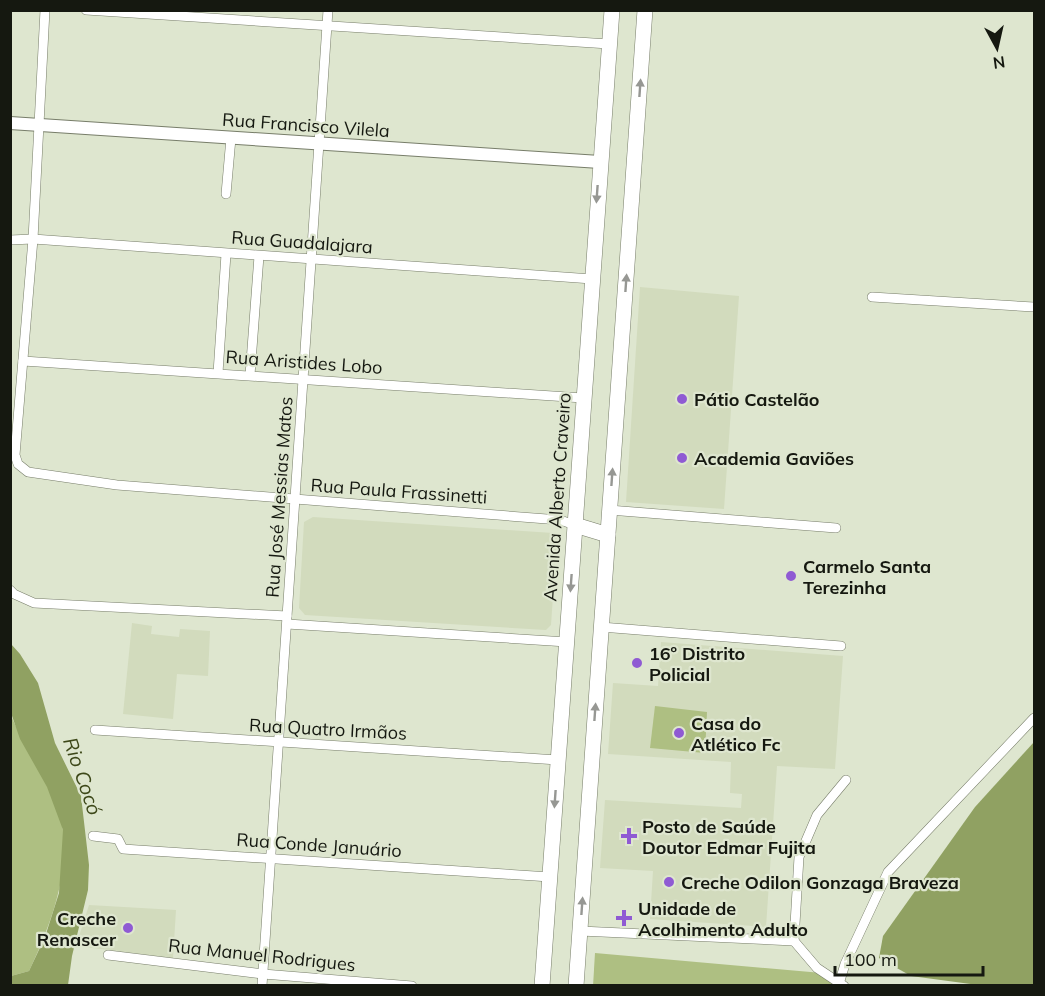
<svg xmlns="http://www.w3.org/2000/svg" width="1045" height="996" font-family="Mulish,sans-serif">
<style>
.built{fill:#d2dbbd}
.green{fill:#aebf82}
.water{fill:#90a162}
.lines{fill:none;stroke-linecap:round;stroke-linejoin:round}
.minor-casing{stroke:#777d69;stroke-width:10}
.tertiary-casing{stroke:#777d69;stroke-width:14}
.primary-casing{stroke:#777d69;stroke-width:16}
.minor{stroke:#fff;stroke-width:9}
.tertiary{stroke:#fff;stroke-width:12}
.primary{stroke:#fff;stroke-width:15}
.oneway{fill:#969793}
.poi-dot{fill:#8f5ad3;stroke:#dee6cf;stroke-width:2}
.labels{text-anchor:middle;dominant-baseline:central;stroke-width:4.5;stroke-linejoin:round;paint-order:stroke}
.street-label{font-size:18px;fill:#151810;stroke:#dee6cf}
.poi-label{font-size:18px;font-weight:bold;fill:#151810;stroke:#dee6cf;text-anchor:start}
.water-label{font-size:20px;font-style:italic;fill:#3d4819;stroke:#dee6cf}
</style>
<rect width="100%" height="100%" fill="#dee6cf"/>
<g class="built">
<polygon points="640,287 739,296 724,509 626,502"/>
<polygon points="313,517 553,533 557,538 551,625 546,630 305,615 299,608 304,522"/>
<polygon points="132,623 152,626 151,634 179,637 180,629 210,631 208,676 177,674 173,719 123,714"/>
<polygon points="661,642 843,656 835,769 777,766 766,927 650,919 653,871 600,868 605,800 741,808 742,794 730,793 731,762 608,754 613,683 658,686"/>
<polygon points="89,905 176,910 173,958 76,946"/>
</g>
<g class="green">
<polygon points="655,706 707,712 705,753 650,748"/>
<path d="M 10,713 C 25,750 56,791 63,830 C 70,874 48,932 29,971 L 11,976 Z"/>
<polygon points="595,953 822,973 845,986 593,986"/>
</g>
<g class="water">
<polygon points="11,644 20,654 38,683 55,743 81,796 89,865 88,890 72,956 68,985 11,985 11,976 29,971 45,937 59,893 63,830 47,787 20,739 11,713"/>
<polygon points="1034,742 1034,985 978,985 911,976 879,958 883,936 975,807"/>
</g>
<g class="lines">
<defs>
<g id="minor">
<polyline points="45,10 33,239 15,455 18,464 28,472 117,485 560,520 575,525"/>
<polyline points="86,10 609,44"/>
<polyline points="226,194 231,138"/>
<polyline points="10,240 33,239 592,279"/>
<polyline points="872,297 1034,307"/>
<polyline points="23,361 583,398"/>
<polyline points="218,373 226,254"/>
<polyline points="250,375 259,256"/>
<polyline points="609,510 836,528"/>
<polyline points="10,590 14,594 34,603 287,616"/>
<polyline points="287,624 567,642"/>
<polyline points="601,627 841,646"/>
<polyline points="95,730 558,760"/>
<polyline points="93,836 118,839 123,849 550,877"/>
<polyline points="580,931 794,941 799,857 817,815 846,780"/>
<polyline points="794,941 817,968 844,986"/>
<polyline points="108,955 263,974 412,986"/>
<polyline points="839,984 845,964 888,872 1034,718"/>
<polyline points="262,986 328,10"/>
</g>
<polyline id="tertiary" points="10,123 600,162"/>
<g id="primary">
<polyline points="575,525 608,535"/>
<polyline points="542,986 612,10"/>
<polyline points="576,986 645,10"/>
</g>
</defs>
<use href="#minor" class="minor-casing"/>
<use href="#tertiary" class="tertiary-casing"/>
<use href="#primary" class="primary-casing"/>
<use href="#minor" class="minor"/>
<use href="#tertiary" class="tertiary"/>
<use href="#primary" class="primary"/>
</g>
<defs><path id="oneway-solid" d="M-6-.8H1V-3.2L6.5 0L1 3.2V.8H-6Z" transform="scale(1.5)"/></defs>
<g class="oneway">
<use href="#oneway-solid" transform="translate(640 88) rotate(-86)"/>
<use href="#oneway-solid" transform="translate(597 194) rotate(94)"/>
<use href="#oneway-solid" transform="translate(626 283) rotate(-86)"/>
<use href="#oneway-solid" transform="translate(612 477) rotate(-86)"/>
<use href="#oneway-solid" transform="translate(571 583) rotate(94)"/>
<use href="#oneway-solid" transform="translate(595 712) rotate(-86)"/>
<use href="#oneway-solid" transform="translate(555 799) rotate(94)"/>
<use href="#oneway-solid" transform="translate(582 906) rotate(-86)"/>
</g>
<g class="poi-dot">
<circle cx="682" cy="399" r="6"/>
<circle cx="682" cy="458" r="6"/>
<circle cx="791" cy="576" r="6"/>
<circle cx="637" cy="663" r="6"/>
<circle cx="679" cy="733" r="6"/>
<path d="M626 827h6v6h6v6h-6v6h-6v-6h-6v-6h6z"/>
<circle cx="669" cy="882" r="6"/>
<path d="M621 909h6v6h6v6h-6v6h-6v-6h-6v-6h6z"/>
<circle cx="128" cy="928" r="6"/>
</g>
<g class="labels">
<g class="street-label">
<text transform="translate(306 125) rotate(4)">Rua Francisco Vilela</text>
<text transform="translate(302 242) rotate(4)">Rua Guadalajara</text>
<text transform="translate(304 362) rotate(4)">Rua Aristides Lobo</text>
<text transform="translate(399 491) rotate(4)">Rua Paula Frassinetti</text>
<text transform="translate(279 497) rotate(-86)">Rua José Messias Matos</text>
<text transform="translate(557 497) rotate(-86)">Avenida Alberto Craveiro</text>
<text transform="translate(328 729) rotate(3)">Rua Quatro Irmãos</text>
<text transform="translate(319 845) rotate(4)">Rua Conde Januário</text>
<text transform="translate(262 955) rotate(6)">Rua Manuel Rodrigues</text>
</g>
<g class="poi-label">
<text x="694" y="399">Pátio Castelão</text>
<text x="694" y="458">Academia Gaviões</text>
<text x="803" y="566">Carmelo Santa<tspan x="803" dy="21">Terezinha</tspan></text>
<text x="649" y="653">16º Distrito<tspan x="649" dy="21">Policial</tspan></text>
<text x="691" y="723">Casa do<tspan x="691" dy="21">Atlético Fc</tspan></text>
<text x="642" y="826">Posto de Saúde<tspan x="642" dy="21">Doutor Edmar Fujita</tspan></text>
<text x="681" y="882">Creche Odilon Gonzaga Braveza</text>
<text x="638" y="908">Unidade de<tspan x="638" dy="21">Acolhimento Adulto</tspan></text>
<text x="116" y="918" text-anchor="end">Creche<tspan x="116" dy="21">Renascer</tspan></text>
</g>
<g class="water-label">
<text transform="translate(83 776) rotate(71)">Rio Cocó</text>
</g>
</g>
<rect width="1045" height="996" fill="none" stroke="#151810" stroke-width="24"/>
<g transform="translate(997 48) rotate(172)" stroke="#dee6cf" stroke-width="4.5" paint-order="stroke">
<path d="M0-4.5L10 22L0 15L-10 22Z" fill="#151810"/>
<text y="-9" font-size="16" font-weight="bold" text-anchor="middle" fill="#151810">N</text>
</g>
<path d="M835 966v9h148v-9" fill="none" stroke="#151810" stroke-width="3"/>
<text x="844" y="966" font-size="18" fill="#151810" stroke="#dee6cf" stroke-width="4.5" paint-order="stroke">100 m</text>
</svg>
